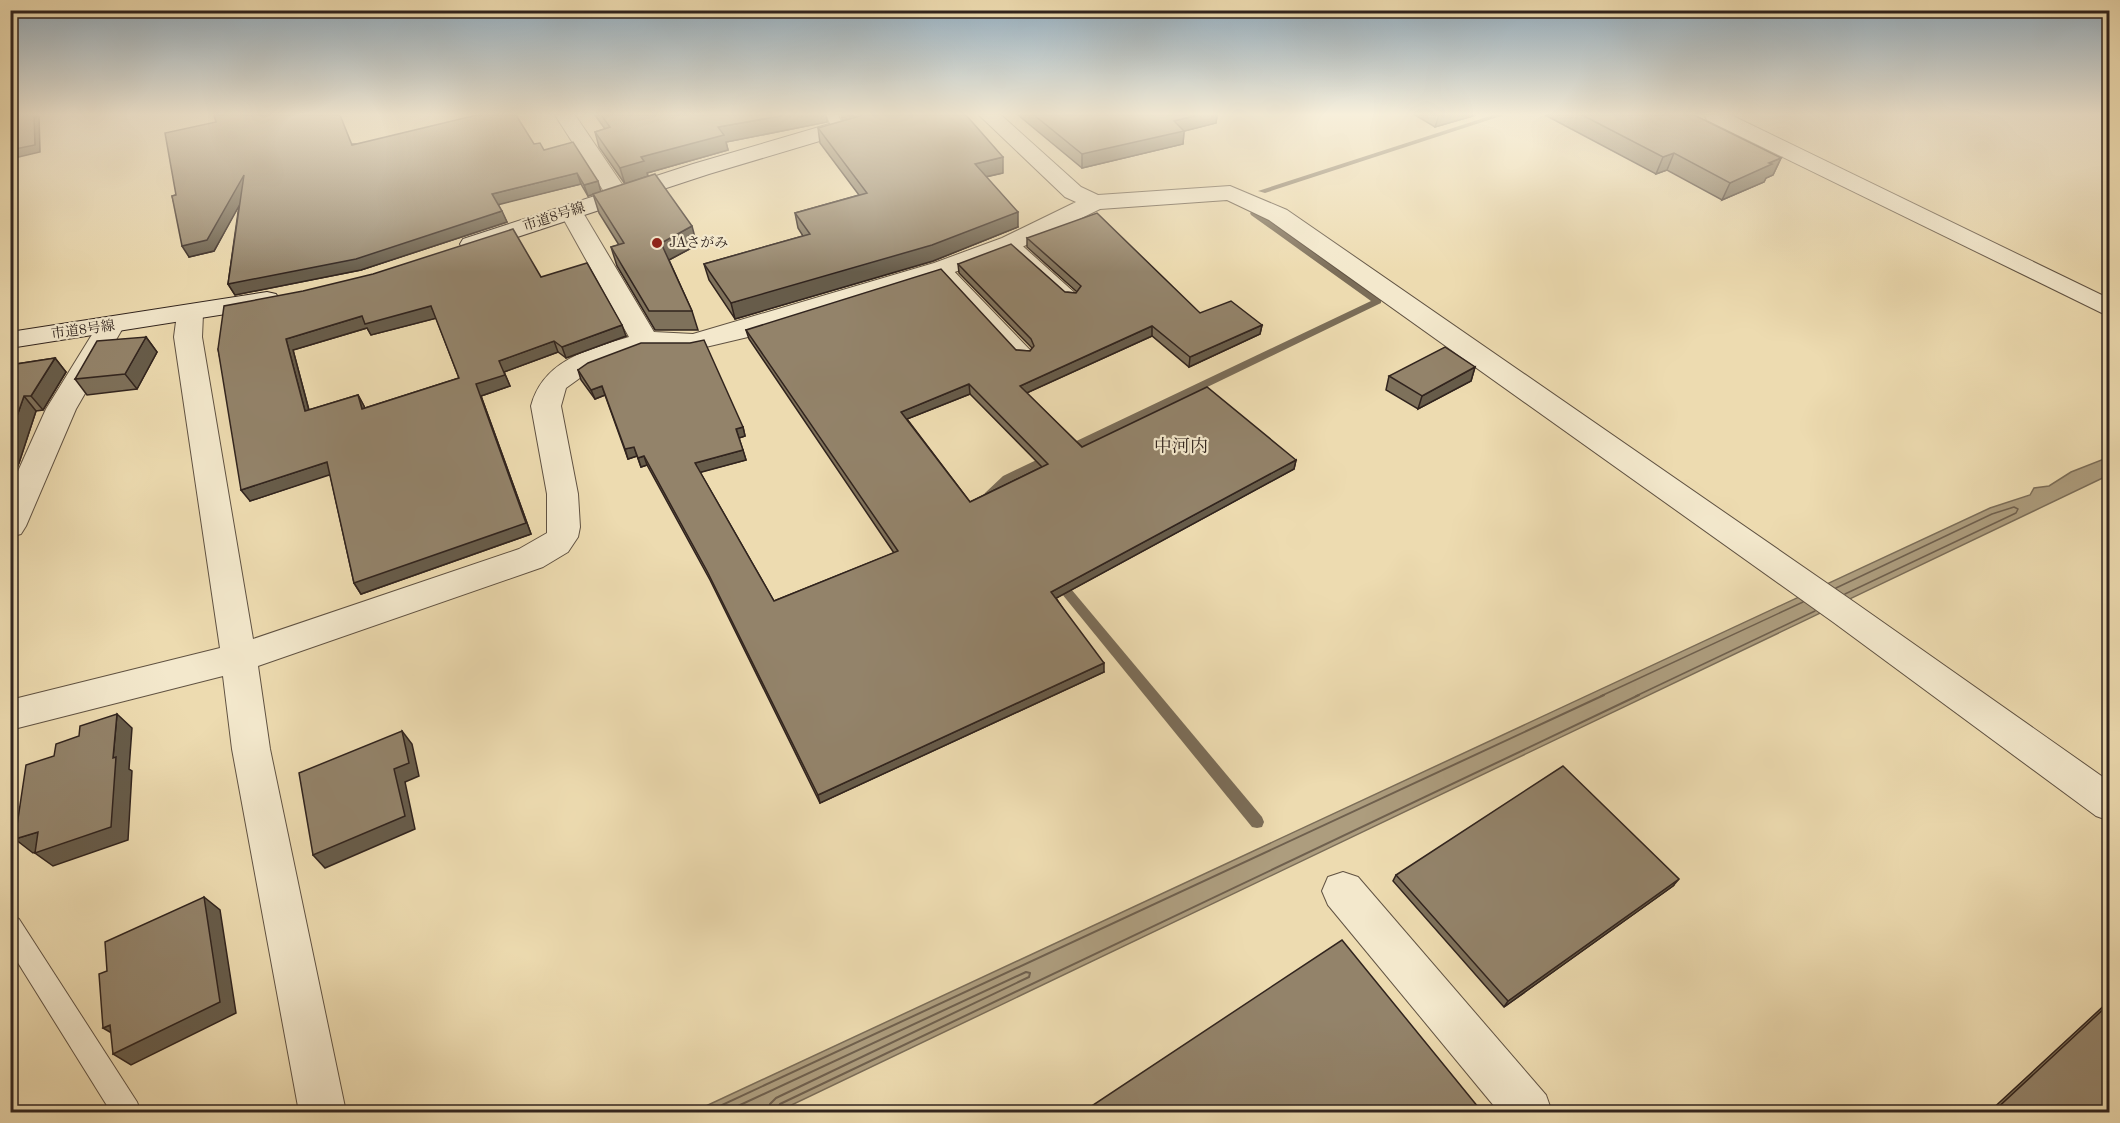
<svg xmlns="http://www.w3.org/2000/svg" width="2120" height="1123" font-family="'Old Standard TT','Noto Serif JP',serif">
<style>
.water{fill:#ad9d7e;stroke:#7b6d58;stroke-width:1.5}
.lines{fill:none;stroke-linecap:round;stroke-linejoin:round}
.shore-far1{stroke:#6f604e;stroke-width:1.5}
.shore{stroke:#6f604e;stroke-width:2}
.stream{fill:#7b6d58;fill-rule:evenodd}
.lane-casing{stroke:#605242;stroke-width:2}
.street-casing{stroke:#605242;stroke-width:2}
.secondary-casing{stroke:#31241e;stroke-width:2}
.lane{fill:#f3e8cc;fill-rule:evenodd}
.street{fill:#f3e8cc;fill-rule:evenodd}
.secondary{fill:#f3e8cc;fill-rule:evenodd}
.wall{fill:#7e715b;stroke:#31241e;stroke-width:1.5;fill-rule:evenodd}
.shaded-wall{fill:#675c4a;stroke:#31241e;stroke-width:1.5}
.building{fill:#93836a;stroke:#31241e;stroke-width:1.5;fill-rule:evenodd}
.poi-dot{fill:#8f2418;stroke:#f3e8cc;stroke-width:2}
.labels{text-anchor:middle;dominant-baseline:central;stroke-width:4.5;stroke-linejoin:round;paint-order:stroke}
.far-street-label{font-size:14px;fill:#31241e;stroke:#f3e8cc}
.far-poi-label{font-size:14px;fill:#31241e;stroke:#f3e8cc;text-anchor:start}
.neighbourhood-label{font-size:18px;fill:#31241e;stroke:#f3e8cc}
</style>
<rect width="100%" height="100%" fill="#eddbb0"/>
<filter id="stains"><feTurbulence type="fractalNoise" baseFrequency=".00333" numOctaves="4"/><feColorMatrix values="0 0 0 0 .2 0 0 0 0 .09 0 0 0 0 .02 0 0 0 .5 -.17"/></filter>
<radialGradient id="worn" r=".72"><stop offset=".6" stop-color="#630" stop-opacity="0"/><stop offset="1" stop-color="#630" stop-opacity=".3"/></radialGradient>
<polygon class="water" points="2109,457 2109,475 777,1112 693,1112 1990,508 2030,495 2034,488 2049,486 2071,472"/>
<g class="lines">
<g class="shore-far1">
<polyline points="1836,588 1992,514 2014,507 2018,509 2016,513 1845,594"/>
<polyline points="1601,696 1803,602"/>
<polyline points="1636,696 1815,611"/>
</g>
<g class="shore">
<polyline points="707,1112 1604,695"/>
<polyline points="725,1112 1026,972 1030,973 1029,977 776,1098 770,1104 769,1112"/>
<polyline points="776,1112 780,1104 1639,695"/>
</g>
<g class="stream">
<polygon points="1493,115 1504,115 1265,193 1258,191"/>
<polygon points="2103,115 2110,115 2110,118"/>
<polygon points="1254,210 1381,299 1381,303 1011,482 995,497 997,499 995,502 987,502 983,496 985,493 1003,476 1371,301 1251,215 1250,213"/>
<polygon points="1057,575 1061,577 1262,817 1264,822 1262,827 1257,828 1252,827 1053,583 1051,580 1053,577"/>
</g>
<defs>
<g id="lane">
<polygon points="826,115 838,115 844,127 843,130 833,130"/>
<polygon points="1011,239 1016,240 1076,294 1079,297 1076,300 1066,300 1006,246 1004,243 1006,240"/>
<polygon points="943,263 948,265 1030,350 1032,354 1030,358 1018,358 938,271 935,268 938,265"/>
<polygon points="10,915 19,919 137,1102 141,1112 111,1112 10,950"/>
</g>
<g id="street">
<polygon points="555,115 575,115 630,196 626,201 610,201"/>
<path d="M 979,115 L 1001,115 L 1081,187 L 1098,195 L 1230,186 L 1287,210 L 1857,604 L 2110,782 L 2110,821 L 2096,816 L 1833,622 L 1269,220 L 1227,200 L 1100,209 L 1020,248 L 952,273 L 748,337 L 693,350 L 644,350 L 591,370 L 566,388 L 561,406 L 578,494 L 580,527 L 578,537 L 568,552 L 543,567 L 258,666 L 270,749 L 346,1112 L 299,1112 L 232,749 L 223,676 L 10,730 L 10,700 L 220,648 L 174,337 L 177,314 L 181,308 L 190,306 L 199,308 L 203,314 L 202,337 L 253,639 L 519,549 L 547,533 L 547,494 L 531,406 C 543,360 589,349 629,337 L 559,211 L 563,206 L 571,204 L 579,206 L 654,332 L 693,334 L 934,263 L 1002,238 L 1076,202 L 1065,197 Z"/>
<polygon points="1704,115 1731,115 2110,299 2110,317 1707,120"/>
<polygon points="111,318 121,320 124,326 76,409 26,526 21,534 10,537 10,489 46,409 101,320"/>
<polygon points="1343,872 1358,877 1546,1095 1552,1112 1499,1112 1328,905 1322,891 1328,877"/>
</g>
<g id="secondary">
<polygon points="860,115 893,115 890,120 709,174 481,249 472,251 463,249 460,244 463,239 693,164"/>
<polygon points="267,292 276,294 280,300 276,306 10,348 10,332"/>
</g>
</defs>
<use href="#lane" class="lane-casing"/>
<use href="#street" class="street-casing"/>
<use href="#secondary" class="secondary-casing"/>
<use href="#lane" class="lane"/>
<use href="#street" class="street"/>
<use href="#secondary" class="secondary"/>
</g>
<g class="wall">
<polygon points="595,115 826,115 827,122 726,142 728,150 647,173 648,176 625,184 599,147 595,132 605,129"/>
<polygon points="1018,115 1217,115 1216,123 1184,131 1183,144 1082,168"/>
<polygon points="1415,115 1476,115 1435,127"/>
<polygon points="1545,115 1694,115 1781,158 1773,175 1766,178 1764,182 1722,200 1667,170 1656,174"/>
<polygon points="818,128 1003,173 986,177 1018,227 933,261 735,319 709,280 704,264 803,236 798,228 795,213 859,195 820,143"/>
<polygon points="352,144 534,144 544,150 601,192 697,245 669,260 692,311 698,330 655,330 617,266 611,247 619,245 599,213 593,194 588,196 581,184 498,204 507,222 361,270 235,295 228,284 239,205 214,251 189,257 172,196"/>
<path d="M 1027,238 L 1200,313 L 1262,325 L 1260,334 L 1189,367 L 1152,336 L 1026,393 L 1082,447 L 1296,460 L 1294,469 L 1056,598 L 1104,672 L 820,803 L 710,580 L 647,465 L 641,467 L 637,456 L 628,459 L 605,395 L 595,399 L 581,380 L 578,370 L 743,427 L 745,436 L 739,438 L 746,460 L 700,472 L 774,601 L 894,553 L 749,339 L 746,330 L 1030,351 L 1032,348 L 959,273 L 958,264 L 1065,292 L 1076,293 L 1077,292 L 1027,247 ZM 970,394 L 1042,467 L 970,502 L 907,419 Z"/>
<path d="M 541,277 L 626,336 L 566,358 L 558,352 L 504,372 L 510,386 L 481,396 L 531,534 L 361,594 L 354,583 L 330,474 L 250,501 L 218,349 ZM 436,318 L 459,378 L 365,408 L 358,395 L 309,410 L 293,350 L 367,328 L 371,335 Z"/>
<polygon points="146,337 157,352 137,389 87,395 75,379"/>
<polygon points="55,358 66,372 43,410 36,411 19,463 10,483 10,365"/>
<polygon points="1475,367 1471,381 1418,409 1386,390 1389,376"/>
<polygon points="1396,875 1673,886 1504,1007 1393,881"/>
<polygon points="2109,1001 2109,1113 1988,1113"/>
</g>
<g class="shaded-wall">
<polygon points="34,115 39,115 40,152 10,159 10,150"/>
<polygon points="786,115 826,115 827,122 726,142 728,150 647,173 648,176 625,184 620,168 641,157 718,127"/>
<polygon points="841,115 854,115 842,118"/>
<polygon points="1198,115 1217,115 1216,123 1184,131 1183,144 1082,168 1082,154 1174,121"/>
<polygon points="1439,115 1476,115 1435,127"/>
<polygon points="1674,153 1667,170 1656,174 1663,157"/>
<polygon points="1003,157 1003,173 975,179 975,164"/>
<polygon points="1781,158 1773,175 1766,178 1764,182 1722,200 1730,183 1769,163"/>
<polygon points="577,173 581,184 497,205 492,194"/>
<polygon points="244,175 250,186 214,251 189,257 182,246"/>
<polygon points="598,181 601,192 588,196 584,185"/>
<polygon points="502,211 507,222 361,270 235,295 228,284"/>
<polygon points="1018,212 1018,227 933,261 735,319 731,303"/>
<polygon points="692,226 697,245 667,261 661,243"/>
<polygon points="431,306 437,318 371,335 367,328 293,350 312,422 305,411 286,339 362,316"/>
<polygon points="622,325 626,336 566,358 562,347"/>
<polygon points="1262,325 1260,334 1189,367 1190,357"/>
<polygon points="1152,326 1152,336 1020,396 1020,386"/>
<polygon points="146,337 157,352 137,389 125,374"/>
<polygon points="554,341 558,352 504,372 510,386 481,396 531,534 361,594 354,583 476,384 499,361"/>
<polygon points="55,358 66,372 43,410 31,396"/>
<polygon points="1475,367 1471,381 1418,409 1422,396"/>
<polygon points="969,384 970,394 902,421 901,412"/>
<polygon points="602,386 605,395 595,399 591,390"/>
<polygon points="358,395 364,406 368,420 362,409"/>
<polygon points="24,396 36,411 19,463 10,483 10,436"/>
<polygon points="743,427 745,436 739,438 736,429"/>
<polygon points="634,447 637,456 628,459 625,449"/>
<polygon points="743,450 746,460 698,473 695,463"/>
<polygon points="644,456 647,465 641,467 638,458"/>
<polygon points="1296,460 1294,469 1051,601 1051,592"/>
<polygon points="327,462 335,473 250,501 241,490"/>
<polygon points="1104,663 1104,672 820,803 818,795"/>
<polygon points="117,714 132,728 129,769 132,771 128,840 53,866 35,853 113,758"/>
<polygon points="402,731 412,744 419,776 405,782 415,829 325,868 313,855 394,769"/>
<polygon points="38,832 56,845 33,853 15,839"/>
<polygon points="1679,879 1673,886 1504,1007 1508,1001"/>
<polygon points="204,897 220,910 236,1013 131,1065 113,1054"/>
<polygon points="110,1025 122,1039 103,1028"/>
</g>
<g class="building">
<polygon points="10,115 34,115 35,145 10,150"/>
<polygon points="214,115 340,115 352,145 477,115 516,115 534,144 540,143 544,150 573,142 598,181 584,185 577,173 492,194 502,211 356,259 228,284 244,175 207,240 182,246 172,196 176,195 165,133 216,122"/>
<polygon points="601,115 786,115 718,127 724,135 641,157 644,161 620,168 595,132 610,127"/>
<polygon points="863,115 966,115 1003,157 975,164 1018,212 932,245 731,303 704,264 810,234 795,213 867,193 818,128"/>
<polygon points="1034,115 1198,115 1174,121 1184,131 1082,154"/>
<polygon points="1582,115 1694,115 1781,158 1769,163 1772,164 1730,183 1674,153 1663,157"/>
<polygon points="655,174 692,226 661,243 692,311 649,311 611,247 624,243 593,194"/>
<path d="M 1097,213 L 1200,313 L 1231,301 L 1262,325 L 1190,357 L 1152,326 L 1020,386 L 1082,447 L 1207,387 L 1296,460 L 1051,592 L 1104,663 L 818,795 L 707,571 L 644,456 L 638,458 L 634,447 L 625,449 L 602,386 L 591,390 L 578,370 L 588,363 L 641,343 L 690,343 L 704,340 L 743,427 L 736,429 L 743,450 L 695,463 L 774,601 L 898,551 L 746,330 L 941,269 L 1016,350 L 1030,351 L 1034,346 L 1031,339 L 958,264 L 1011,244 L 1065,292 L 1076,293 L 1081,286 L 1027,238 ZM 969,384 L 1048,464 L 970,502 L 901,412 Z"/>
<path d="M 513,229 L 541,277 L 587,263 L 622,325 L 562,347 L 554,341 L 499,361 L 505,375 L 476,384 L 526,523 L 354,583 L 327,462 L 241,490 L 218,349 L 224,306 L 303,291 L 373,274 ZM 431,306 L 459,378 L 362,409 L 358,395 L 305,411 L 286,339 L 362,316 L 365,324 Z"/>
<polygon points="146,337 125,374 75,379 97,341"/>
<polygon points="1445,347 1475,367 1422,396 1389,376"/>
<polygon points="55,358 31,396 24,396 10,436 10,365"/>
<polygon points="117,714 113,758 116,757 111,827 35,853 38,832 15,839 26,765 54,756 56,744 79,736 80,726"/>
<polygon points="402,731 409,763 394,769 405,816 313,855 299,773"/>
<polygon points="1563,766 1679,879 1508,1001 1396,875"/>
<polygon points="204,897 220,1002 113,1054 110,1025 103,1028 99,974 107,971 105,942"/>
<polygon points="1342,940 1483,1113 1081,1113"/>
<polygon points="2109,1004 2109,1113 1992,1113"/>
</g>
<linearGradient id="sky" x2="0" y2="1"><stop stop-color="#90abbe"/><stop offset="0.42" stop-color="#f7efdb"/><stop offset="1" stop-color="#f7efdb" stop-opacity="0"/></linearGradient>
<rect width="2120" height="272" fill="url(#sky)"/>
<circle class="poi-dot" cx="657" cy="243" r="6"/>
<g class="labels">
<g class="far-street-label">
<text transform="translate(554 217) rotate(-18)">市道8号線</text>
<text transform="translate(83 330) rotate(-8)">市道8号線</text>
</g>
<g class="far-poi-label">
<text x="669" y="243">JAさがみ</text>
</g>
<g class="neighbourhood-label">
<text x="1181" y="447">中河内</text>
</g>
</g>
<rect width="2120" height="1123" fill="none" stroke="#eddbb0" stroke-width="36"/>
<rect x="12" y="12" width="2096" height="1099" fill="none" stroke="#31241e" stroke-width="3"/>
<rect x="18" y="18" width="2084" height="1087" fill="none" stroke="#31241e" stroke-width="1.5"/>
<rect width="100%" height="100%" filter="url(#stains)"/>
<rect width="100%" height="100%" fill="url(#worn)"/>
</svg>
